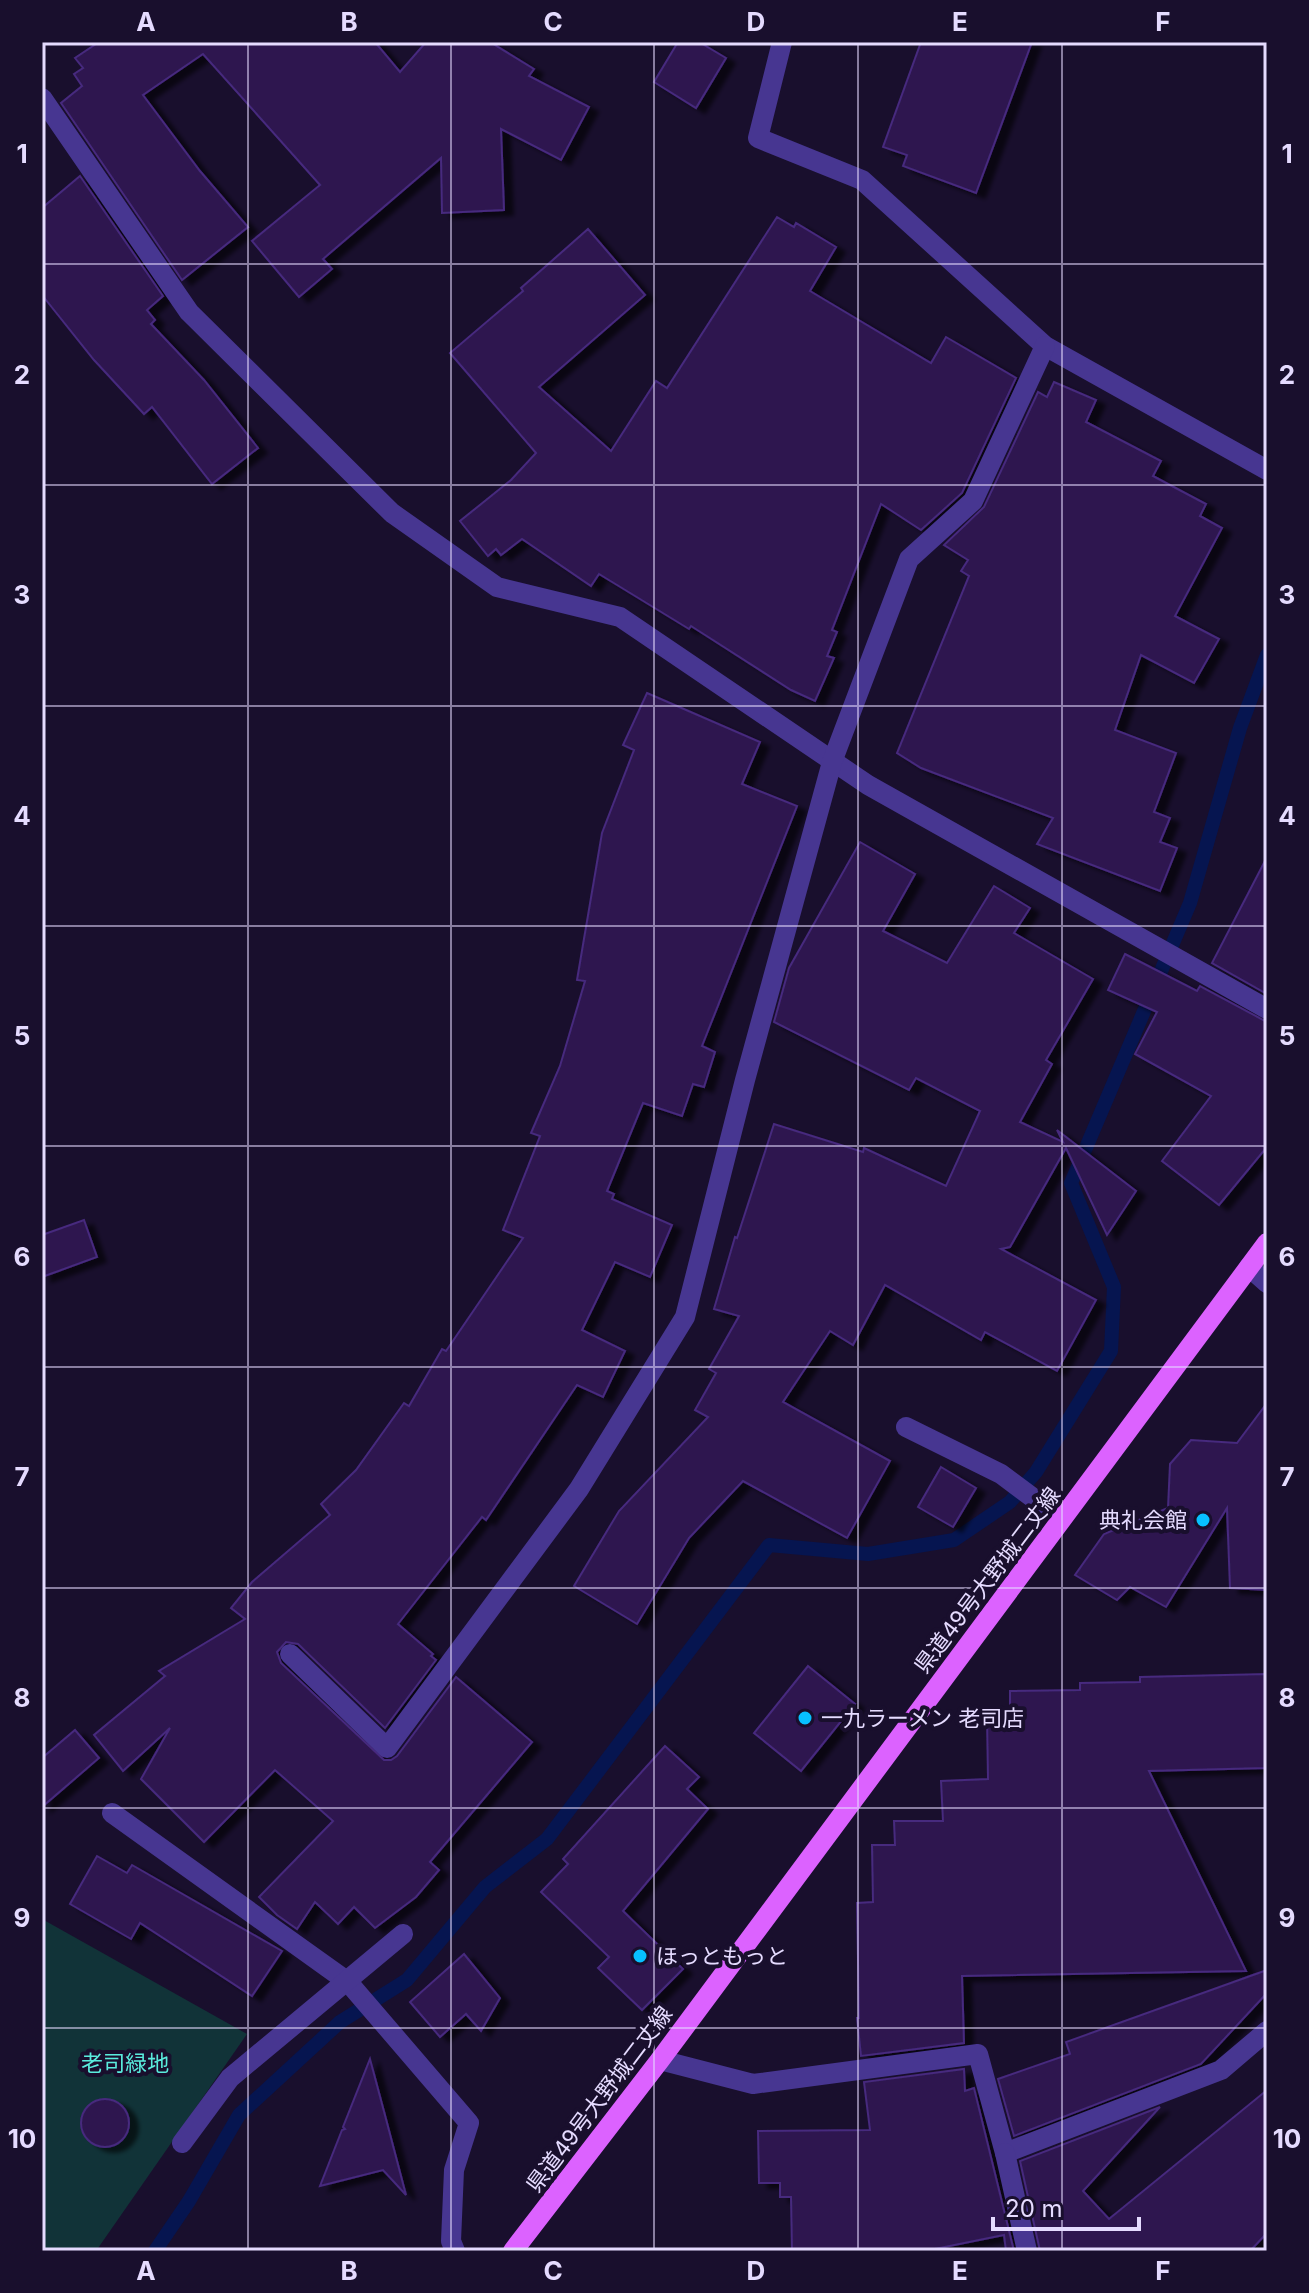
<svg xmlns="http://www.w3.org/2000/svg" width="1309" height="2293" font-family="Inter,'Noto Sans JP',sans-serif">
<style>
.green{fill:#113338}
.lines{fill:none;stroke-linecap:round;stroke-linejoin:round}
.stream{stroke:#061550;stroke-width:14}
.building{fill:#2d1950;stroke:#47297e;stroke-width:2;filter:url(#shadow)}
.lane{stroke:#473691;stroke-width:20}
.street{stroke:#473691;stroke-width:20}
.primary{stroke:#dc62ff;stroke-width:20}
.grid{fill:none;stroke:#e5dbff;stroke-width:2;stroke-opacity:0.55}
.poi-dot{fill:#07c0ff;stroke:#190f2d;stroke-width:3}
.labels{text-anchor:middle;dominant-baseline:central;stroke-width:8;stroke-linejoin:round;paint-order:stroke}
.poi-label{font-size:22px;fill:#e5dbff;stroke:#190f2d;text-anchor:start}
.street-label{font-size:22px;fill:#e5dbff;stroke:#190f2d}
.park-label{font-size:22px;fill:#5aecdd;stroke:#190f2d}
.neatline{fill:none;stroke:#e5dbff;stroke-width:3}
.grid-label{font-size:26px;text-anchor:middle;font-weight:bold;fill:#e5dbff}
</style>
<defs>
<filter id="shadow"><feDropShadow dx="9" dy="5" stdDeviation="2" flood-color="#0009"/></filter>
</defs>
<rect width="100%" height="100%" fill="#190f2d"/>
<polygon class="green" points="42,1919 247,2034 96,2251 42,2251"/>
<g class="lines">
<polyline class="stream" points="155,2251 189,2201 239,2115 340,2022 407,1980 485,1887 547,1839 769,1545 868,1554 954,1540 1010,1502 1036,1472 1111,1351 1114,1287 1071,1183 1190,903 1240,728 1267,655"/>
</g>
<g class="building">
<polygon points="99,42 375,42 400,72 426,42 490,42 534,69 529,76 589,107 561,160 501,129 504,210 442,213 441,158 323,259 332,269 299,297 252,241 320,185 203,54 143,95 200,171 248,227 182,280 61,103 82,86 74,74 83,68 75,58"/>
<polygon points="678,42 699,42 726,58 696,108 654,82"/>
<polygon points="921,42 1032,42 976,193 903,166 907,155 883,147"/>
<polygon points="80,176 163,296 147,310 155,320 151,324 204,380 258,448 212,484 152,407 144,414 94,360 42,295 42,208"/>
<polygon points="777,217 794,227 796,223 836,247 810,291 931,363 946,337 1016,378 962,493 921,530 881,504 832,630 837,632 827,656 834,658 815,701 791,690 691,626 689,629 599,574 591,586 522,539 501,555 496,549 488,556 460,521 511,480 536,453 450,353 523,291 521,288 588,229 645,295 539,387 611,451 656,381 667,388"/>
<polygon points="1054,382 1096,400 1086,422 1161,461 1153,476 1206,504 1200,516 1222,528 1175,616 1219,639 1194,683 1141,655 1115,730 1176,753 1154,812 1170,818 1160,842 1177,848 1160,891 1037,844 1053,818 921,768 897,753 969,576 961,571 968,560 944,545 984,507 1038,392 1047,397"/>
<polygon points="647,693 760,742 742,784 797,806 702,1046 715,1052 704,1087 693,1084 682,1116 643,1103 607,1191 614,1194 612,1199 672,1225 650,1277 615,1262 582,1330 625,1351 603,1397 577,1385 486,1520 482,1517 398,1624 433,1654 431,1656 436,1660 385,1728 298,1644 286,1642 277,1652 281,1663 384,1760 391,1760 397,1756 456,1677 532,1742 430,1862 439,1870 416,1897 375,1928 354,1907 338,1924 315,1902 297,1929 277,1915 259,1897 333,1821 275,1770 204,1842 141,1779 170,1728 123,1771 94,1735 165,1676 159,1671 245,1619 231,1608 252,1582 330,1515 321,1504 356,1470 404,1403 409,1406 442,1349 446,1351 523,1238 503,1230 540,1136 531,1133 560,1066 585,981 577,980 602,833 634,750 623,745"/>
<polygon points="860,842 915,874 883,931 947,963 994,886 1030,908 1014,933 1093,979 1046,1060 1052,1064 1020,1122 1063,1142 1057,1130 1136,1191 1107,1235 1066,1148 1010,1247 1001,1249 1096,1300 1057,1371 985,1332 981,1340 885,1285 853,1345 830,1331 783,1402 890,1461 847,1538 743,1481 689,1538 637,1624 574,1586 619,1511 708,1417 695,1410 716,1373 709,1369 739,1316 714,1309 735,1237 737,1238 774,1124 863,1152 864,1148 946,1186 980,1111 916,1078 909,1090 774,1022 789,968"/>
<polygon points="1267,857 1267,994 1212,963"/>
<polygon points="1125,954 1197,991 1200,986 1267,1022 1267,1147 1219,1205 1162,1161 1211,1096 1135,1054 1157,1012 1108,990"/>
<polygon points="84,1220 97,1257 42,1277 42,1235"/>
<polygon points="1267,1403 1267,1590 1230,1588 1227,1508 1166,1607 1130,1587 1117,1600 1075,1575 1104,1534 1168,1508 1170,1464 1191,1440 1237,1443"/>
<polygon points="941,1467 976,1488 953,1527 918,1507"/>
<polygon points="808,1666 855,1704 801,1771 754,1733"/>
<polygon points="1267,1674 1267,1768 1149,1771 1246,1971 962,1976 964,2043 861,2056 857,2018 859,2018 857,1903 873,1902 872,1845 895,1845 894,1821 943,1821 941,1781 988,1779 987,1717 1010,1716 1010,1691 1080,1690 1080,1683 1140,1682 1140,1677"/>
<polygon points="75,1730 99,1758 42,1807 42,1758"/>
<polygon points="665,1746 699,1777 687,1789 708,1809 623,1911 683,1969 642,2010 598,1968 609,1957 541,1892 568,1864 563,1859"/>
<polygon points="97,1856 127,1873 132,1865 282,1951 252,1996 140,1923 131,1939 70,1904"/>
<polygon points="464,1954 500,1998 481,2031 466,2014 440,2037 410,2002"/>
<polygon points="1267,1970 1267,1993 1201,2064 1014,2136 998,2079 1070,2054 1066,2042"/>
<polygon points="370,2059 386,2119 406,2195 383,2170 320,2186 342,2130 345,2129 343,2127"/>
<polygon points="964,2069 965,2091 974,2088 1014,2251 1006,2251 1004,2235 925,2251 792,2251 791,2197 780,2197 780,2183 759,2183 758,2131 870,2130 864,2082"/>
<polygon points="1267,2090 1267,2233 1250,2251 1040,2251 1020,2161 1160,2107 1083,2191 1109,2219"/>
<circle cx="105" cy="2123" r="24"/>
</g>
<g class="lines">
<polyline class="lane" points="906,1427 1001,1474 1048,1509"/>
<g class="street">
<polyline points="782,42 758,138 862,180 1045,346 1267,470"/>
<polyline points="42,98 189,312 392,513 497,587 620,617 868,785 1267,1009"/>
<polyline points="1249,1267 1267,1283"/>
<polyline points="290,1654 387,1748 579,1489 685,1317 745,1080 832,762 909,559 973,501 1045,346"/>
<polyline points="112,1813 348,1982 469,2123 454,2170 451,2241 455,2251"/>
<polyline points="660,2060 753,2084 978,2054 1005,2153 1221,2070 1267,2031"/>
<polyline points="182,2143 230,2078 403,1934"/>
<polyline points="1005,2153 1027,2251"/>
</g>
<polyline class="primary" points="513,2251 660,2060 1267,1243"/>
</g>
<path class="grid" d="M 248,42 L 248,2251M 451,42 L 451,2251M 654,42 L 654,2251M 858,42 L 858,2251M 1062,42 L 1062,2251M 42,264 L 1267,264M 42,485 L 1267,485M 42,706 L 1267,706M 42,926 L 1267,926M 42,1146 L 1267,1146M 42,1367 L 1267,1367M 42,1588 L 1267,1588M 42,1808 L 1267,1808M 42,2028 L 1267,2028"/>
<g class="poi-dot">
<circle cx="1203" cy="1520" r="8"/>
<circle cx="805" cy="1718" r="8"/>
<circle cx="640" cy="1956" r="8"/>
</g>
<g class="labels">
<g class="poi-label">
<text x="1187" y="1520" text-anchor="end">典礼会館</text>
<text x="821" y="1718">一九ラーメン 老司店</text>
<text x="656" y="1956">ほっともっと</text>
</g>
<g class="street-label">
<text transform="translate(987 1580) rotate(-53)">県道49号大野城二丈線</text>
<text transform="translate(599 2099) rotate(-53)">県道49号大野城二丈線</text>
</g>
<g class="park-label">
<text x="125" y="2063">老司緑地</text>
</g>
</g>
<rect width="1309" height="2293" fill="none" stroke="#190f2d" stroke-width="88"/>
<path d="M993 2217v12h146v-12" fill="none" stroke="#e5dbff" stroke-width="4"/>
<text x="1005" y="2217" font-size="24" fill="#e5dbff" stroke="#190f2d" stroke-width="6" paint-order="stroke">20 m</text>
<rect x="44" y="44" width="1221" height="2205" class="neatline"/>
<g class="grid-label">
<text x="146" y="31">A</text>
<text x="349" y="31">B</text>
<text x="553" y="31">C</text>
<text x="756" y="31">D</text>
<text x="960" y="31">E</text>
<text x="1163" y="31">F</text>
<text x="22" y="163">1</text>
<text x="1287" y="163">1</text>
<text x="22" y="384">2</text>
<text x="1287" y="384">2</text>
<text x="22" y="604">3</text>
<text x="1287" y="604">3</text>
<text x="22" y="825">4</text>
<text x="1287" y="825">4</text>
<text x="22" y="1045">5</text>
<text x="1287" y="1045">5</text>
<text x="22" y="1266">6</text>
<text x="1287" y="1266">6</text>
<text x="22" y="1486">7</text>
<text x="1287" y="1486">7</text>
<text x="22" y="1707">8</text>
<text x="1287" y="1707">8</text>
<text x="22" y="1927">9</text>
<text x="1287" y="1927">9</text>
<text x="22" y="2148">10</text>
<text x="1287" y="2148">10</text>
<text x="146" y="2280">A</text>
<text x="349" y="2280">B</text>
<text x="553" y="2280">C</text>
<text x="756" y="2280">D</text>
<text x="960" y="2280">E</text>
<text x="1163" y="2280">F</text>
</g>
</svg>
